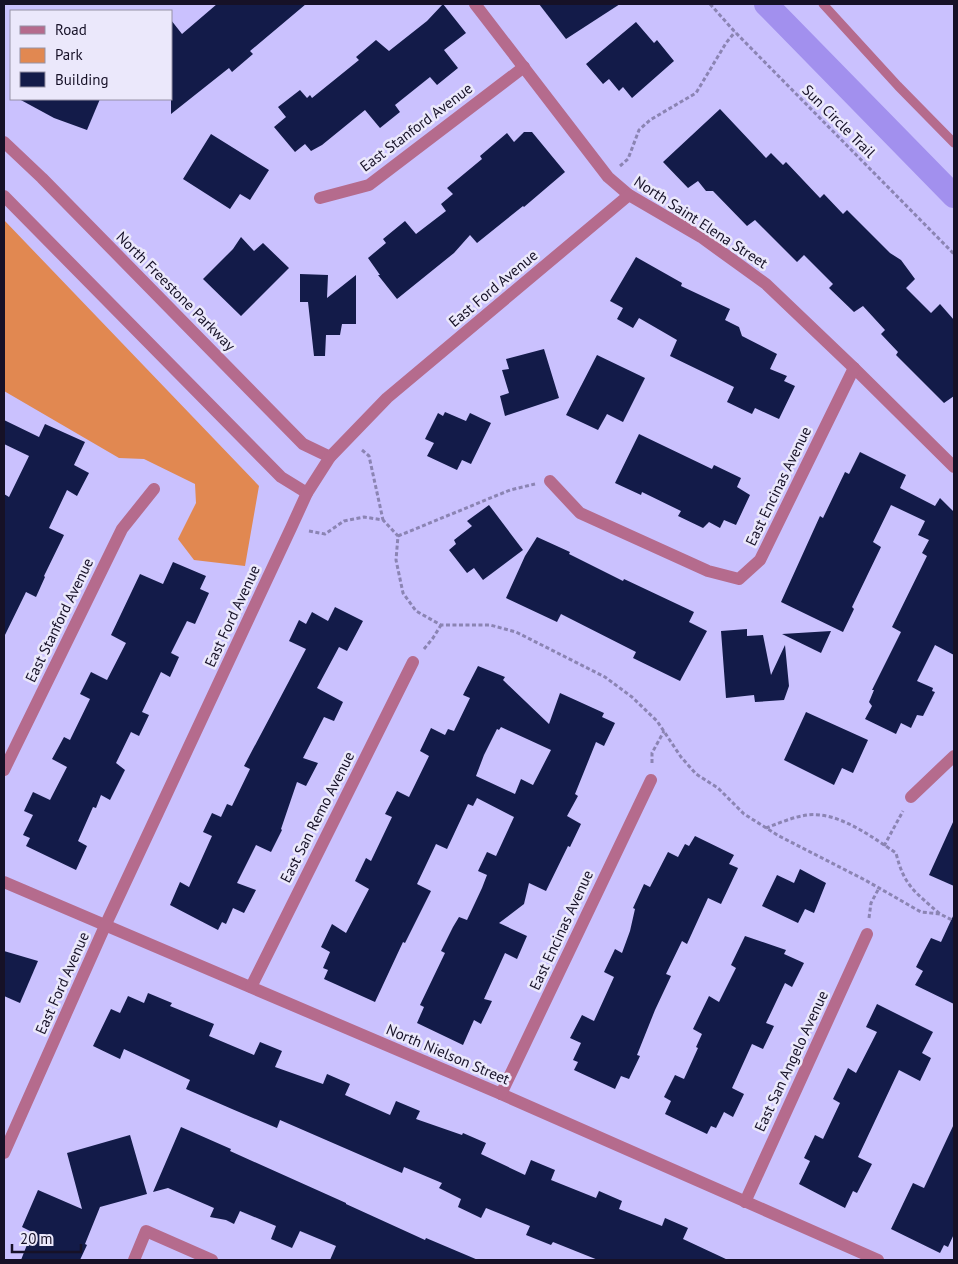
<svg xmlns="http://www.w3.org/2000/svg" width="958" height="1264" font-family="'PT Sans',sans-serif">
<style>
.green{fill:#e18851}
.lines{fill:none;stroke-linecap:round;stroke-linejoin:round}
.canal{stroke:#a290ee;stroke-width:24}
.building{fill:#131b49;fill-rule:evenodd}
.path{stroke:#8b84b3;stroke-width:3;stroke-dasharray:4 2.5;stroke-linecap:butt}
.lane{stroke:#b56b8d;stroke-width:9}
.street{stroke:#b56b8d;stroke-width:12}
.labels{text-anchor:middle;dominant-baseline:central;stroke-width:5;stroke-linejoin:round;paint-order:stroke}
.street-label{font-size:15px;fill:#161127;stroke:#ebe8fb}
</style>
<rect width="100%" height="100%" fill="#cac1fe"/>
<polygon class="green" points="4,220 259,486 245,566 194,560 178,539 196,503 195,484 144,459 119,458 4,391"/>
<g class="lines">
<polyline class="canal" points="766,4 954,196"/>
</g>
<g class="building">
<polygon points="217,4 306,4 250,51 253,54 232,72 229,68 171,114 171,20 182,34"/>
<polygon points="443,4 466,33 444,50 458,68 437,85 430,77 395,105 400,112 380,128 365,110 322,145 311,151 305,144 295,152 274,127 286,117 278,107 300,90 307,98 310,95 312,98 359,60 356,57 376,40 389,51 427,21"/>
<polygon points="539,4 620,4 566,39"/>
<polygon points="636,22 654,43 657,40 674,61 632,98 623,87 619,91 609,79 603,84 586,64"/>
<polygon points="19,99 100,99 87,130 54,118"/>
<polygon points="720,109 766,158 771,153 783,165 786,162 820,198 824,194 843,214 847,210 890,253 901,260 915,279 906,288 931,313 940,304 954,320 954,396 944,403 896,355 898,352 881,334 885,330 863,306 854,312 829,288 833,284 804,255 797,262 755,220 747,226 713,191 706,191 698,181 688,188 663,162"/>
<polygon points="524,132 532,132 565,172 524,207 523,206 477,243 470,235 454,253 397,299 378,275 380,275 368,258 386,243 383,239 405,221 416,234 446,211 441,204 453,194 447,188 482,159 480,156 507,133 514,142"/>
<polygon points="211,134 269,170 250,200 240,194 230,209 183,179"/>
<polygon points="241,237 254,251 263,243 289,268 241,316 203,279 233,249"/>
<polygon points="636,257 682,283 681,286 730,309 725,320 739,327 742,336 777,354 770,369 787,376 784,381 795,386 779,419 755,408 752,414 727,402 734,387 670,356 677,340 639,318 633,328 617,319 623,308 610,301"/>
<polygon points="300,274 328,275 327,298 356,275 356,324 342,324 340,335 326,335 325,356 314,356 308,302 300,302"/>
<polygon points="544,349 559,398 505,416 500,396 509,393 502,370 509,369 506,359"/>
<polygon points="597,355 645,378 623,422 607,414 598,430 566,415"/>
<polygon points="445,412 466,421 470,413 491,423 471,464 462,460 457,470 427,456 434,443 425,439 438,413 443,416"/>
<polygon points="4,420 39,437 45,424 85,442 74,465 89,473 77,496 67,490 49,528 64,535 44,576 45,577 36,597 26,592 4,637 4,494 9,497 29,456 4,444"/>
<polygon points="639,434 712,469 714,465 741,478 737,487 750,495 736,525 724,520 720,528 709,522 703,528 678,516 681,511 642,492 641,495 615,483"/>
<polygon points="860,452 906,475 900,488 935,506 940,498 954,512 954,655 935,645 917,681 933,688 932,691 935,692 923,716 917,715 911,728 901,723 896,734 865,719 872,706 869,702 874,690 872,690 901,632 892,627 927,556 922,553 929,540 918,535 925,521 891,505 873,542 881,547 852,607 854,609 843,632 781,602 820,516 823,518 845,472 849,474"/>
<polygon points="489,505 523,550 483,580 474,568 467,573 449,550 456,544 454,540 472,526 467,521"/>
<polygon points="537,537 570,552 569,554 623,581 624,579 694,612 689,622 707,631 680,681 633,658 636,652 561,614 557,622 506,598 525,556"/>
<polygon points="173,562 206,576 200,589 209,593 195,624 187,621 171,653 179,657 170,677 161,672 142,712 149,715 139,736 131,732 116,763 125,770 110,800 101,795 96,808 93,807 78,841 87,846 76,870 26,846 30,838 23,835 33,815 24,811 33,792 50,800 67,767 52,759 64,737 70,740 90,699 80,694 91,672 107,680 126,643 111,635 140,574 163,584"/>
<polygon points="335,607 363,621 347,651 339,647 317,688 343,702 334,721 324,717 303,758 318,763 306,786 297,782 281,829 282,830 271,852 256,845 237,883 256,890 244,913 233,908 226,924 222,922 218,930 170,905 180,882 189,887 212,836 203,832 212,813 221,817 227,804 232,806 250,769 244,766 306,649 289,641 299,620 306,624 312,612 328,621"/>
<polygon points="747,629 747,636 763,635 771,675 785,645 789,686 784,700 755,702 754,695 726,698 721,631"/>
<polygon points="831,631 821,653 782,634"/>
<path d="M 478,666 L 505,677 L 503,680 L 549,724 L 560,693 L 604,713 L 602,717 L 615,723 L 604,746 L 596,742 L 575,794 L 578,796 L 567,816 L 581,824 L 570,847 L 568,846 L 546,891 L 529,883 L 524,904 L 499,923 L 527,936 L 517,959 L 505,953 L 484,999 L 492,1001 L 481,1024 L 474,1020 L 463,1045 L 417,1023 L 424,1007 L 420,1005 L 445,953 L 441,951 L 453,927 L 459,917 L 467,920 L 482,888 L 487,875 L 478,871 L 487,852 L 496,856 L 514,817 L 477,798 L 473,806 L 468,804 L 447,849 L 436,844 L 417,884 L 431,891 L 405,943 L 403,942 L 375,1002 L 324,979 L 328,970 L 323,968 L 330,952 L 321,947 L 332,924 L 346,933 L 369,889 L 355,881 L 366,858 L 371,861 L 392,817 L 385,814 L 397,791 L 409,797 L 429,756 L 420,751 L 431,728 L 445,735 L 448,729 L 454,731 L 470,698 L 463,695 ZM 501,727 L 551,750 L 533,785 L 521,779 L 515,794 L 476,776 L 484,755 L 497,729 L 499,730 Z"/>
<polygon points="806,712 868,740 853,773 842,768 834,785 784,760"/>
<polygon points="954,820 954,886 929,875"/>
<polygon points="695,836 734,855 729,864 738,868 721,904 708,898 687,944 682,941 666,974 671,976 655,1010 637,1055 640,1056 629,1079 621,1076 615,1089 574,1070 578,1062 573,1060 581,1043 570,1038 582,1015 594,1021 614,977 604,972 615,949 622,953 630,931 635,909 633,908 644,884 650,887 668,852 678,857 685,844 689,846"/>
<polygon points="800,869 826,883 814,913 805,909 798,923 762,906 777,875 794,883"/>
<polygon points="954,914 954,1004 915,985 923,971 916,967 922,955 931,938 941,942"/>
<polygon points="745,936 786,950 784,954 804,963 792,987 785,983 766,1023 774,1026 763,1049 752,1044 732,1088 744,1094 733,1117 724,1112 716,1128 711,1126 707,1134 665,1114 671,1101 664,1097 675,1075 684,1079 698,1048 696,1047 702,1034 693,1029 709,996 719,1002 736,968 731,965"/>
<polygon points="4,951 38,961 20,1003 4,996"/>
<polygon points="148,993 172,1003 170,1006 214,1024 209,1036 254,1055 260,1042 282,1051 275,1067 323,1084 327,1074 350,1084 345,1095 390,1115 396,1101 420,1111 416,1119 462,1135 463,1133 486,1143 481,1154 525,1175 531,1160 555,1170 551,1180 596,1198 599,1191 622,1201 619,1209 662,1226 665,1218 688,1228 683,1239 728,1260 598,1260 553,1242 551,1245 526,1235 530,1226 486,1208 481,1218 458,1207 461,1199 439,1188 442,1183 404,1167 402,1173 280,1120 277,1128 232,1109 186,1089 190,1080 124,1049 120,1059 93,1046 111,1009 120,1013 128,996 144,1003"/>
<polygon points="877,1004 933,1032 922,1053 931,1058 920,1081 899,1070 858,1157 872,1164 857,1193 853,1191 845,1208 799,1184 810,1161 804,1158 815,1135 823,1139 840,1103 833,1099 848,1068 856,1073 877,1032 866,1027"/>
<polygon points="954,1124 954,1234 948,1247 944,1245 940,1253 891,1229 913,1183 924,1188"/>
<polygon points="181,1127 231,1149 230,1151 346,1203 346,1204 425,1240 426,1238 478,1260 330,1260 336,1246 300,1231 292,1248 271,1239 276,1226 240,1211 234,1224 226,1220 210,1217 214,1208 168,1188 153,1192"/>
<polygon points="130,1135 147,1194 100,1207 85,1244 87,1245 80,1260 21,1260 32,1232 22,1227 38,1190 82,1209 67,1153"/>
</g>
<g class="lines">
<g class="path">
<polyline points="710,4 735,32 954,254"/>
<polyline points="620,166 628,159 639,130 650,120 696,93 726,43 735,32"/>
<polyline points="362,450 369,456 383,520"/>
<polyline points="309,531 325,534 344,521 364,517 383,520 398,536 396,560 403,593 416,611 441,625 490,625 516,632 605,677 632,697 657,721 681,757 696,774 718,788 744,814 779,836 865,880 921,912 940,914 954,921"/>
<polyline points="398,536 510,490 535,484"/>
<polyline points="424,649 433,638 441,625"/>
<polyline points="652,763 652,753 664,731"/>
<path d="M 766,828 C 779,823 793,817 807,815 C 838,811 872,837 896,853 C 904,886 915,892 940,914"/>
<polyline points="884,846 903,811"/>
<polyline points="869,918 871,903 879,888"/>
</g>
<polyline class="lane" points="823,4 898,86 954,143"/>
<g class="street">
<polyline points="475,4 608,177 629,195 701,237 766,284 854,368 954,467"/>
<polyline points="4,142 42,178 303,444 330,457"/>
<polyline points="4,196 281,477 307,493"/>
<polyline points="320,198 369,185 524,67"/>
<polyline points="550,481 580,513 708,571 739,579 760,560 854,368"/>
<polyline points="4,770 122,529 154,489"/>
<polyline points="911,797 954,756"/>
<polyline points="4,882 501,1094 878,1260"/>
<polyline points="251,987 413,662"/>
<polyline points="501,1094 651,780"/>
<polyline points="4,1153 105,926 291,528 307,493 330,457 387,398 629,195"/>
<polyline points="745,1202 867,934"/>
<polyline points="134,1260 146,1231 212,1260"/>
</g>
</g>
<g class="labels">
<g class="street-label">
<text transform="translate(839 121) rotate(45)">Sun Circle Trail</text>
<text transform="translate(416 127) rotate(-37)">East Stanford Avenue</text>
<text transform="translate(701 222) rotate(33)">North Saint Elena Street</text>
<text transform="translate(493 288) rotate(-40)">East Ford Avenue</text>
<text transform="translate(176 291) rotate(45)">North Freestone Parkway</text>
<text transform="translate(778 486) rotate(-64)">East Encinas Avenue</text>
<text transform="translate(232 616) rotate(-65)">East Ford Avenue</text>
<text transform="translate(59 620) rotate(-64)">East Stanford Avenue</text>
<text transform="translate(317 817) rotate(-63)">East San Remo Avenue</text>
<text transform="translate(561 930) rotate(-65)">East Encinas Avenue</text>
<text transform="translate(62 983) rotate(-66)">East Ford Avenue</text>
<text transform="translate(448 1054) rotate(23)">North Nielson Street</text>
<text transform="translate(791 1061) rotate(-65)">East San Angelo Avenue</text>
</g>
</g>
<rect width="958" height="1264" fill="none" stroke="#161127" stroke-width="10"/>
<rect x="10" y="10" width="162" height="90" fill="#ebe8fb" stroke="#9692a6"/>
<rect x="20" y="26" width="25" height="8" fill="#b56b8d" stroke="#9692a6"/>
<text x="55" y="35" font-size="15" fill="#161127">Road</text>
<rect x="20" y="48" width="25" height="15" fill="#e18851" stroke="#9692a6"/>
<text x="55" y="60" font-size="15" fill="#161127">Park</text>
<rect x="20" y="72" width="25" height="15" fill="#131b49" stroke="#9692a6"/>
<text x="55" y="85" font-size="15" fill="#161127">Building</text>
<path d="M12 1244v8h69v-8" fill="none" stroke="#161127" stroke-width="2.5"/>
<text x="20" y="1244" font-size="15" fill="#161127" stroke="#ebe8fb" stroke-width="4" paint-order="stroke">20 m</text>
</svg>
